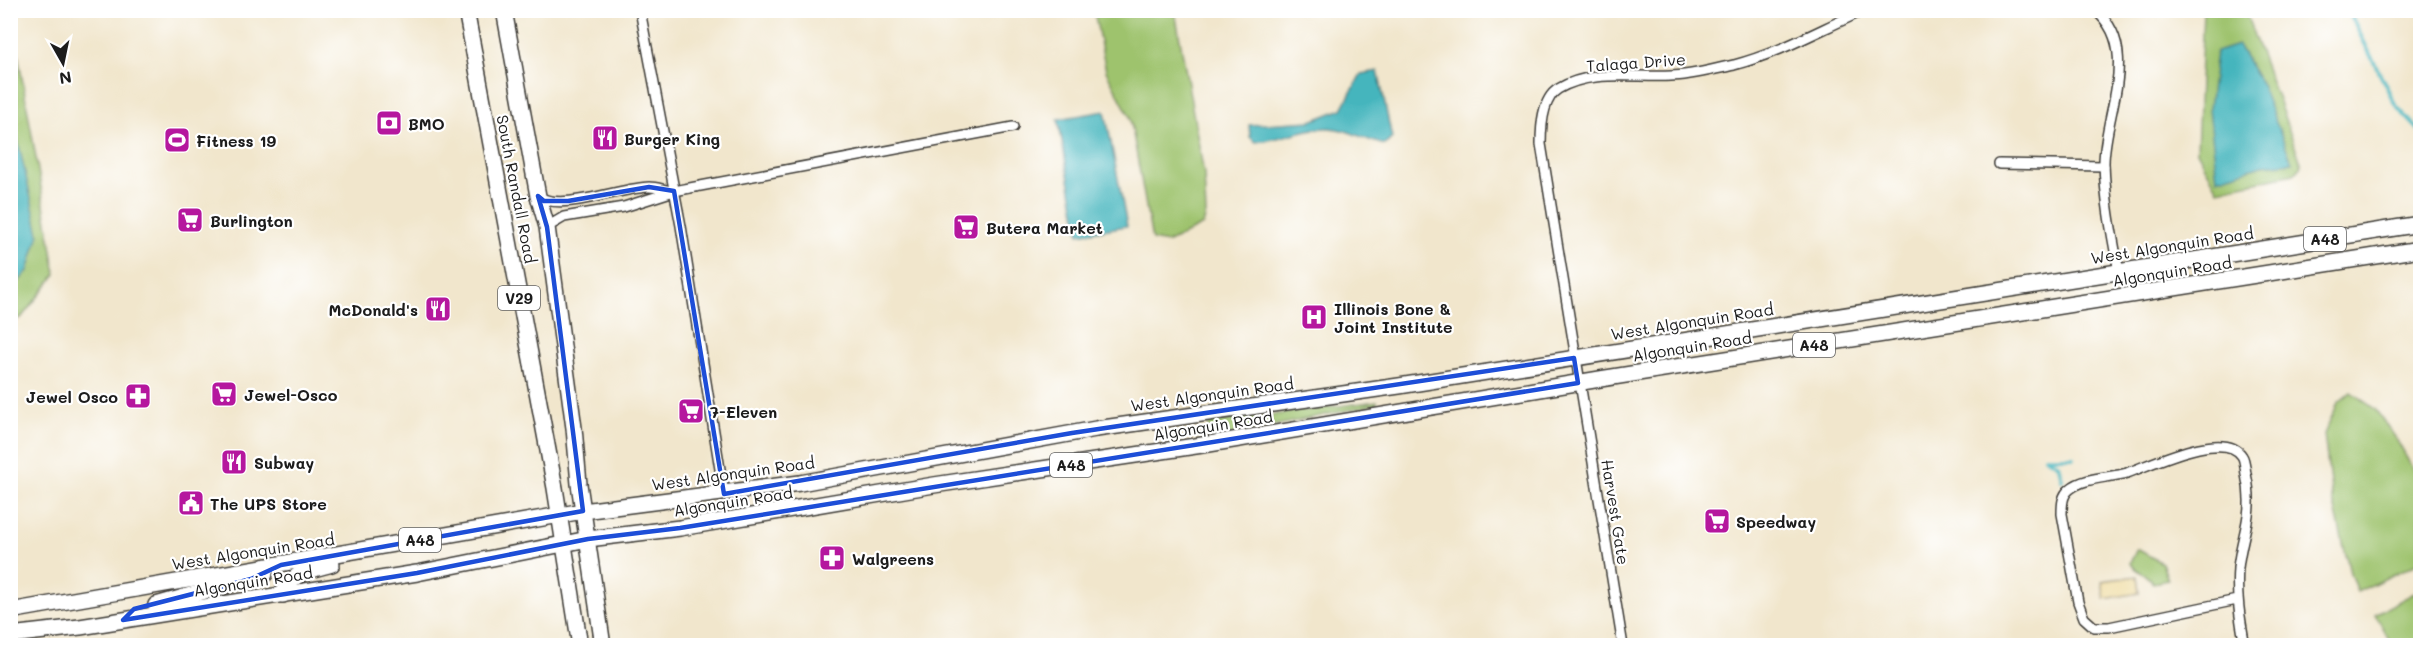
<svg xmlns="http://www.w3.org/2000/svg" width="2431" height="656" font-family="Mali,sans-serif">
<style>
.green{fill:#9ec36d;stroke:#5d7044;stroke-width:1.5}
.sand{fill:#eeda9e;stroke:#857b5d;stroke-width:1.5}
.water{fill:#45b5bd;stroke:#30686c;stroke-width:1.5}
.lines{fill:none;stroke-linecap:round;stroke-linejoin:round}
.stream{stroke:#45b5bd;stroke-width:4}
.street-casing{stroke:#3c3a36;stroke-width:12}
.primary-casing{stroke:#3c3a36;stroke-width:18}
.street{stroke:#fff;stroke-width:9}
.primary{stroke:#fff;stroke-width:15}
.marked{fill:none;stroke:#1d4ed8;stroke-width:4.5;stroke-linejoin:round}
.labels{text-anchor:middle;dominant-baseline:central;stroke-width:4.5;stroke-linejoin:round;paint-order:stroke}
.shield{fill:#fff;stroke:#606060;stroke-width:1.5}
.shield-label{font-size:15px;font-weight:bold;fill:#1c1c1c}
.street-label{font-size:16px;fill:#1c1c1c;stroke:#fff}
.poi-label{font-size:16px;font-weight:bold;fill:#1c1c1c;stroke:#fff;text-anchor:start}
</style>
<rect width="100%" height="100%" fill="#fff"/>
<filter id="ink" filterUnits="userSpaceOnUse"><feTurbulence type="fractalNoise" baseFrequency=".0167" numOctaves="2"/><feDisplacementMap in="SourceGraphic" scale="12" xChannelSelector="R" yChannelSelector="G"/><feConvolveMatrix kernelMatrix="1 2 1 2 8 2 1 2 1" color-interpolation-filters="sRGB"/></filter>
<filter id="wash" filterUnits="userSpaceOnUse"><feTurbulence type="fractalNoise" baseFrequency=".008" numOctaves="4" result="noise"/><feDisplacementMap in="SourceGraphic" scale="24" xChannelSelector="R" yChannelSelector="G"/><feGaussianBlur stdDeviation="1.35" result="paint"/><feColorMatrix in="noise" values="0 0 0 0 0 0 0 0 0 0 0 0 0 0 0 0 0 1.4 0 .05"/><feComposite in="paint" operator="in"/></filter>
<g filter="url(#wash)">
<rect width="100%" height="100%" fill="#f1e6cc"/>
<g class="green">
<polygon points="1094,11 1175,11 1204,174 1206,214 1203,225 1167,243 1152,240 1130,117 1106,71"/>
<polygon points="2203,11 2245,11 2302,165 2294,174 2218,190 2197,151"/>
<polygon points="16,43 56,274 21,318 11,320 10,44"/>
<polygon points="2351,392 2375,409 2395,437 2420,482 2420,562 2357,592 2350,573 2331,491 2324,434 2338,403"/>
<polygon points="1377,401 1377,404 1211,439 1208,423"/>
<path d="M 2137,549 L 2162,563 L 2168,580 L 2153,583 C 2145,572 2137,572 2130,563 Z"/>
<polygon points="2420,590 2420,645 2392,645 2375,614"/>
</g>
<polygon class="sand" points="2137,576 2139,593 2105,599 2102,581"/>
<g class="water">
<polygon points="2238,45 2259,80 2292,162 2262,165 2217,179 2209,109 2216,52"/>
<path d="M 1378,71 L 1392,138 L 1385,145 C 1366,141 1345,127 1326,128 C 1301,128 1279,141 1255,142 L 1250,137 L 1249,125 L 1311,121 L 1342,109 L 1361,74 Z"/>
<polygon points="10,106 39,234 28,271 11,290"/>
<polygon points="1105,111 1127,226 1079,234 1058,119"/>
</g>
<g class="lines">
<g class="stream">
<polyline points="2348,10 2396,106 2420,131"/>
<polyline points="2045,457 2059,465 2062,480"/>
<polyline points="2046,457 2073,457"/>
</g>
</g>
</g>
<g filter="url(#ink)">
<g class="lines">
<defs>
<g id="street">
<polyline points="640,10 681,226 724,494"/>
<path d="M 2095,10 C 2142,48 2104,114 2104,163 C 2105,200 2112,235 2119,272"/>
<polyline points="1999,164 2104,166"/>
<path d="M 539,196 C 559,213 623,187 649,187 C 656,187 665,190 672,191"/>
<polyline points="547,227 564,217 624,207 674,191 1013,127"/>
<path d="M 2237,600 L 2109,627 L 2094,627 L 2084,618 L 2078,602 L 2062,514 C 2062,505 2062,495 2070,489 C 2084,477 2110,478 2127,473 C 2150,465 2225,428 2242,456 C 2245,460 2245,469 2246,474 C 2255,515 2242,531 2238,568 C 2236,595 2240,619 2245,646"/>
<path d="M 1623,646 L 1541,144 C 1541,127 1542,99 1558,89 C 1591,69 1634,78 1671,76 C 1691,76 1714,69 1734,65 C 1780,53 1821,29 1865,10"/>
</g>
<g id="primary">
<polyline points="466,10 555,488 580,646"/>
<polyline points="504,10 538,196 547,227 574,428 579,484 603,646"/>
<path d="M 283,595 C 289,572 312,570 332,564"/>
<polyline points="156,605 265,574"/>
<polyline points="10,611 583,511 800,483 1096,429 1399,386 2420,224"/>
<polyline points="10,635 80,627 417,573 588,539 680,528 934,485 1209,444 1600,379 2420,249"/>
</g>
</defs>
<use href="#street" class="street-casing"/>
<use href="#primary" class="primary-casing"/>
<use href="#street" class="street"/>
<use href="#primary" class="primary"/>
</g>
</g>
<path class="marked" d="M 649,187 L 674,191 L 724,494 L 1072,433 L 1574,358 L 1578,383 L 680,528 L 588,539 L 417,573 L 123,620 L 134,609 L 251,579 L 281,565 L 583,511 L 547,227 L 538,196 L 544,201 L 568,201 Z"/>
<defs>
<symbol id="bank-square" viewBox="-11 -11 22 22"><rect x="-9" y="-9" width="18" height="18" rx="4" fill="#b5179e" stroke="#fff"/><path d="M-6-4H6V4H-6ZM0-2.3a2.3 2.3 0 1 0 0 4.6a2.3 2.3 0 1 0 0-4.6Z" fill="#fff"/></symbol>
<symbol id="restaurant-square" viewBox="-11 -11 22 22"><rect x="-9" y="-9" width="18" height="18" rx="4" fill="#b5179e" stroke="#fff"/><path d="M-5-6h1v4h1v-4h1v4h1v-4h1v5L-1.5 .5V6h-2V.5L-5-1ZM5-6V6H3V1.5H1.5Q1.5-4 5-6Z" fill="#fff"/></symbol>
<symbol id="stadium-square" viewBox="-11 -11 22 22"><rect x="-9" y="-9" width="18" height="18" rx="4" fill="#b5179e" stroke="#fff"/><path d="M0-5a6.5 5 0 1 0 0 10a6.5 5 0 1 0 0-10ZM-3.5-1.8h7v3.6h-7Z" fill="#fff"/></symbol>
<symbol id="supermarket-square" viewBox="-11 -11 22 22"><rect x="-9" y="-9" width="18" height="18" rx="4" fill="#b5179e" stroke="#fff"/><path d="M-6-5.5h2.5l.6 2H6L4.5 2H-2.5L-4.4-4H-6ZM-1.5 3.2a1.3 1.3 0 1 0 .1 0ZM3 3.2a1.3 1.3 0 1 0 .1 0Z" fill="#fff"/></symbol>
<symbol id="hospital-square" viewBox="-11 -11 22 22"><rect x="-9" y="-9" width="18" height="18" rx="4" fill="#b5179e" stroke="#fff"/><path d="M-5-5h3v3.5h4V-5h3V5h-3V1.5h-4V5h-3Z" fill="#fff"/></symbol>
<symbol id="pharmacy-square" viewBox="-11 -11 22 22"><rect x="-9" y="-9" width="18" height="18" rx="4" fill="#b5179e" stroke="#fff"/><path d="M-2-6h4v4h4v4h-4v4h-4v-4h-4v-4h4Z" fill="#fff"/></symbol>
<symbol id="civic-square" viewBox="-11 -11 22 22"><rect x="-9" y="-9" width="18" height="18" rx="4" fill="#b5179e" stroke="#fff"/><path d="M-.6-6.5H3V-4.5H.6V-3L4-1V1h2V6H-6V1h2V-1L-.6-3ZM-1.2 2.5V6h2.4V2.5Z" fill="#fff"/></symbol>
</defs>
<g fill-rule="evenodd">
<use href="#bank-square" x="374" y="108" width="30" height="30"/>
<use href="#restaurant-square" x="590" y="123" width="30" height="30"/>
<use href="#stadium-square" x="162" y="125" width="30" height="30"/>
<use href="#supermarket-square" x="175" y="205" width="30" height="30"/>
<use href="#supermarket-square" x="951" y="212" width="30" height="30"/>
<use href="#restaurant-square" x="423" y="294" width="30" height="30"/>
<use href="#hospital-square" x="1299" y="302" width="30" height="30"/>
<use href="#supermarket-square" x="209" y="379" width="30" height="30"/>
<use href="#pharmacy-square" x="123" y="381" width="30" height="30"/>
<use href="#supermarket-square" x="676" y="396" width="30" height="30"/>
<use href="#restaurant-square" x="219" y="447" width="30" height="30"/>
<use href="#civic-square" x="176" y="488" width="30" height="30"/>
<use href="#supermarket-square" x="1702" y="506" width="30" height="30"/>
<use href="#pharmacy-square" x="817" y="543" width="30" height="30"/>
</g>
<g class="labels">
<g class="shield">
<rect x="2304" y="227" width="42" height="24" rx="4.5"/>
<rect x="498" y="286" width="42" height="24" rx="4.5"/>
<rect x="1793" y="333" width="42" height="24" rx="4.5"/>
<rect x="1050" y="453" width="42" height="24" rx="4.5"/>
<rect x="399" y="528" width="42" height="24" rx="4.5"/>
</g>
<g class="shield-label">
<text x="2325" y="239">A48</text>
<text x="519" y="298">V29</text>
<text x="1814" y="345">A48</text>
<text x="1071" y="465">A48</text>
<text x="420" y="540">A48</text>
</g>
<g class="street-label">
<text transform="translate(1636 62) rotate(-4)">Talaga Drive</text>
<text transform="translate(517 189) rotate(79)">South Randall Road</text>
<text transform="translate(2172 245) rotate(-9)">West Algonquin Road</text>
<text transform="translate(2172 271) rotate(-9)">Algonquin Road</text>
<text transform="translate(1692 321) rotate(-9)">West Algonquin Road</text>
<text transform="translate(1692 346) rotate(-9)">Algonquin Road</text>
<text transform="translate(1212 394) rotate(-8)">West Algonquin Road</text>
<text transform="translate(1213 425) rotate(-9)">Algonquin Road</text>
<text transform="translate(733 473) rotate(-8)">West Algonquin Road</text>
<text transform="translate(733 501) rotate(-9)">Algonquin Road</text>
<text transform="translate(1616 512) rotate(81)">Harvest Gate</text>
<text transform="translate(253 551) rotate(-9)">West Algonquin Road</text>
<text transform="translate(253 581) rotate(-9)">Algonquin Road</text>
</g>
<g class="poi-label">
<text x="408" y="123">BMO</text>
<text x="624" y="138">Burger King</text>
<text x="196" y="140">Fitness 19</text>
<text x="210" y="220">Burlington</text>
<text x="986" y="227">Butera Market</text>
<text x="1334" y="308">Illinois Bone &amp;<tspan x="1334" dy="18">Joint Institute</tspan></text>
<text x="418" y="309" text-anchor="end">McDonald's</text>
<text x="244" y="394">Jewel-Osco</text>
<text x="118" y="396" text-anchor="end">Jewel Osco</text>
<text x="710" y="411">7-Eleven</text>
<text x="254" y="462">Subway</text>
<text x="210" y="503">The UPS Store</text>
<text x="1736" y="521">Speedway</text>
<text x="852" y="558">Walgreens</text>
</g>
</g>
<rect width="2431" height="656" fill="none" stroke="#fff" stroke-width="36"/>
<g transform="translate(63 63) rotate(171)" stroke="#ffffff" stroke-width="4.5" paint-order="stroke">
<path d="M0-4.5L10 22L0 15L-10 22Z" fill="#1c1c1c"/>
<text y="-9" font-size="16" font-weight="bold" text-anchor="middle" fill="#1c1c1c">N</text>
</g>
</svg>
